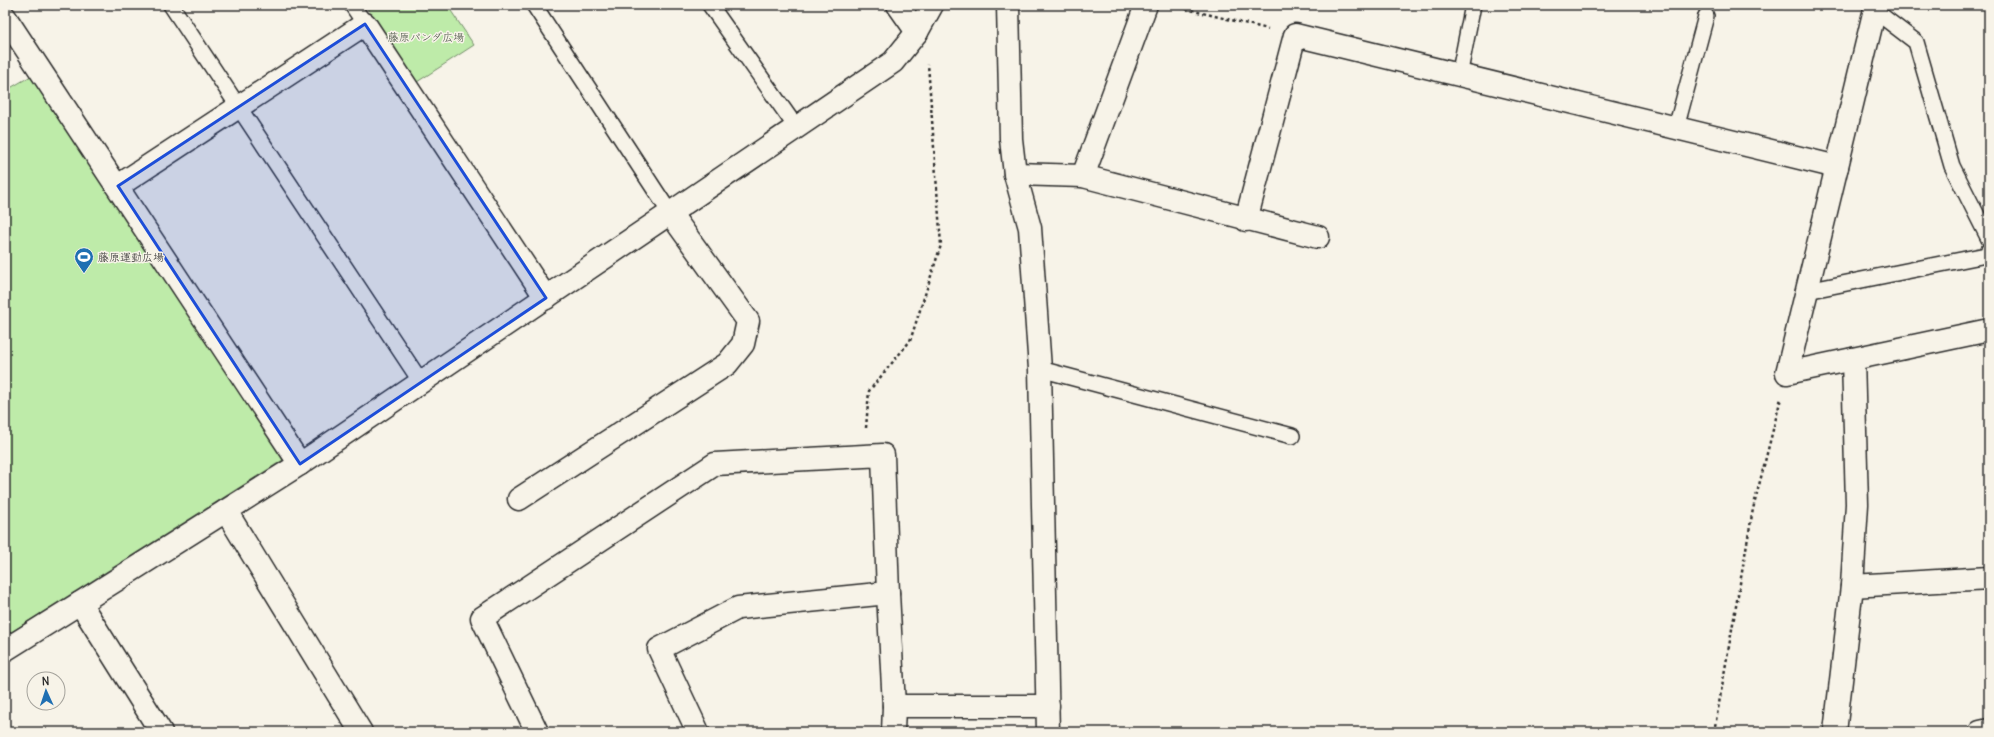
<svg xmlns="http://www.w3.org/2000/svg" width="1994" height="737" font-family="Delius,'Klee One',sans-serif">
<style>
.green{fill:#beeba9;stroke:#748b6a}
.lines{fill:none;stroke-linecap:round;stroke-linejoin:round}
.service-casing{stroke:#2b2b2b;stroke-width:18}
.minor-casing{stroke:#2b2b2b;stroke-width:25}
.path{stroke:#2b2b2b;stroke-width:2.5;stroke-dasharray:3 3;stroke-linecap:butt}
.service{stroke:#f7f3e8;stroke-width:15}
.minor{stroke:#f7f3e8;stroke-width:22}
.marked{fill:#1d4ed8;fill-opacity:0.2;stroke:#1d4ed8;stroke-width:3;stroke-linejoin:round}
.labels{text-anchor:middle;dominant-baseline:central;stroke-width:3;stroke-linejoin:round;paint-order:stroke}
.park-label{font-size:11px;fill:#485144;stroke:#f7f3e8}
.poi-label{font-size:11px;fill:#2b2b2b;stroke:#f7f3e8;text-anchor:start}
</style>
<rect width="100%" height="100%" fill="#f7f3e8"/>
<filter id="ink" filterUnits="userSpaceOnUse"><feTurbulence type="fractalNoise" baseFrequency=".025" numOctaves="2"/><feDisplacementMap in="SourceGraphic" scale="8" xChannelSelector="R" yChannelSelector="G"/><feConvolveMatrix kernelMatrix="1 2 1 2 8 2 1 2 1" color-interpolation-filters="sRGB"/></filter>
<g filter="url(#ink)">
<g class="green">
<polygon points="365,5 447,5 474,45 417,82"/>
<polygon points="31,76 286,458 5,636 5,91"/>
</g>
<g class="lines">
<defs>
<g id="service">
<polyline points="171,5 421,382"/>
<polyline points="352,5 365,24"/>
<polyline points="534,5 670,213"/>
<polyline points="710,5 796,127"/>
<polyline points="1874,10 1916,42 1952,166 1989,239"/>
<polyline points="1459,76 1473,5"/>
<polyline points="1676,128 1706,16"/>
<polyline points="1807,291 1986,255 1989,250"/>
<polyline points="1040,369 1292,436"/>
</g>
<g id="minor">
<polyline points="898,5 917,32"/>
<polyline points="1008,5 1011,139 1015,174 1030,228 1040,369 1048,732"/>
<polyline points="1876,5 1787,373 1989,330"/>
<polyline points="5,17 300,464 893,62 917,32 932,5"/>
<polyline points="1015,174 1083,176 1318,237"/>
<polyline points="1083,176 1146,5"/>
<polyline points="118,186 365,24 546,298"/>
<polyline points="1246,220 1295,35 1837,167"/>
<polyline points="519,499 727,364 743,344 748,321 670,213"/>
<polyline points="226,511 361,732"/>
<polyline points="1852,586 1989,578"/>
<polyline points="80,603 300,464"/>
<polyline points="5,650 80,603 161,732"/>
<polyline points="894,706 1048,706"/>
<polyline points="537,732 482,618 715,464 883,455 888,593 894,706 893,732"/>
<polyline points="698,732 659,649 738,608 888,593"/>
<polyline points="1835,732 1852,586 1857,504 1853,359"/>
<polyline points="1980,732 1989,730"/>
</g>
</defs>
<use href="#service" class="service-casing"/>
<use href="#minor" class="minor-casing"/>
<g class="path">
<polyline points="1174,6 1268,29"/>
<polyline points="866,428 869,391 910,341 941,245 928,64"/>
<polyline points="1714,732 1753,509 1781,398"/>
</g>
<use href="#service" class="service"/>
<use href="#minor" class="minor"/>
</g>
</g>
<path class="marked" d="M 365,24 L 546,298 L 300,464 L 118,186 Z"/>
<defs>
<symbol id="stadium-pin" viewBox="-11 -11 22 30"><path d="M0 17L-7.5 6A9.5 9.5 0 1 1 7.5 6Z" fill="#1f6fb2" stroke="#f7f3e8"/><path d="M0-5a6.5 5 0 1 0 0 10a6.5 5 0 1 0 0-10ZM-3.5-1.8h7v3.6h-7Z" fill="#fff"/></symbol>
</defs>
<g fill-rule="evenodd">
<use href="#stadium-pin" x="73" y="246" width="22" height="30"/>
</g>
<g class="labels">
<g class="park-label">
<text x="426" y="37">藤原パンダ広場</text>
</g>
<g class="poi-label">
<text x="98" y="257">藤原運動広場</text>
</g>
</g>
<rect width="1994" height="737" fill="none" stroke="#f7f3e8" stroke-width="20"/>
<rect x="10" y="10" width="1974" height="717" fill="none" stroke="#2b2b2b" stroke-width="1.5" filter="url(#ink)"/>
<g transform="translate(46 691) rotate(357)"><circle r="19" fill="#f7f3e8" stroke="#a5a39c"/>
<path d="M0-3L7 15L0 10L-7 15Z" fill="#1f6fb2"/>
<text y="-6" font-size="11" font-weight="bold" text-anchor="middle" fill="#2b2b2b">N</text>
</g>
</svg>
